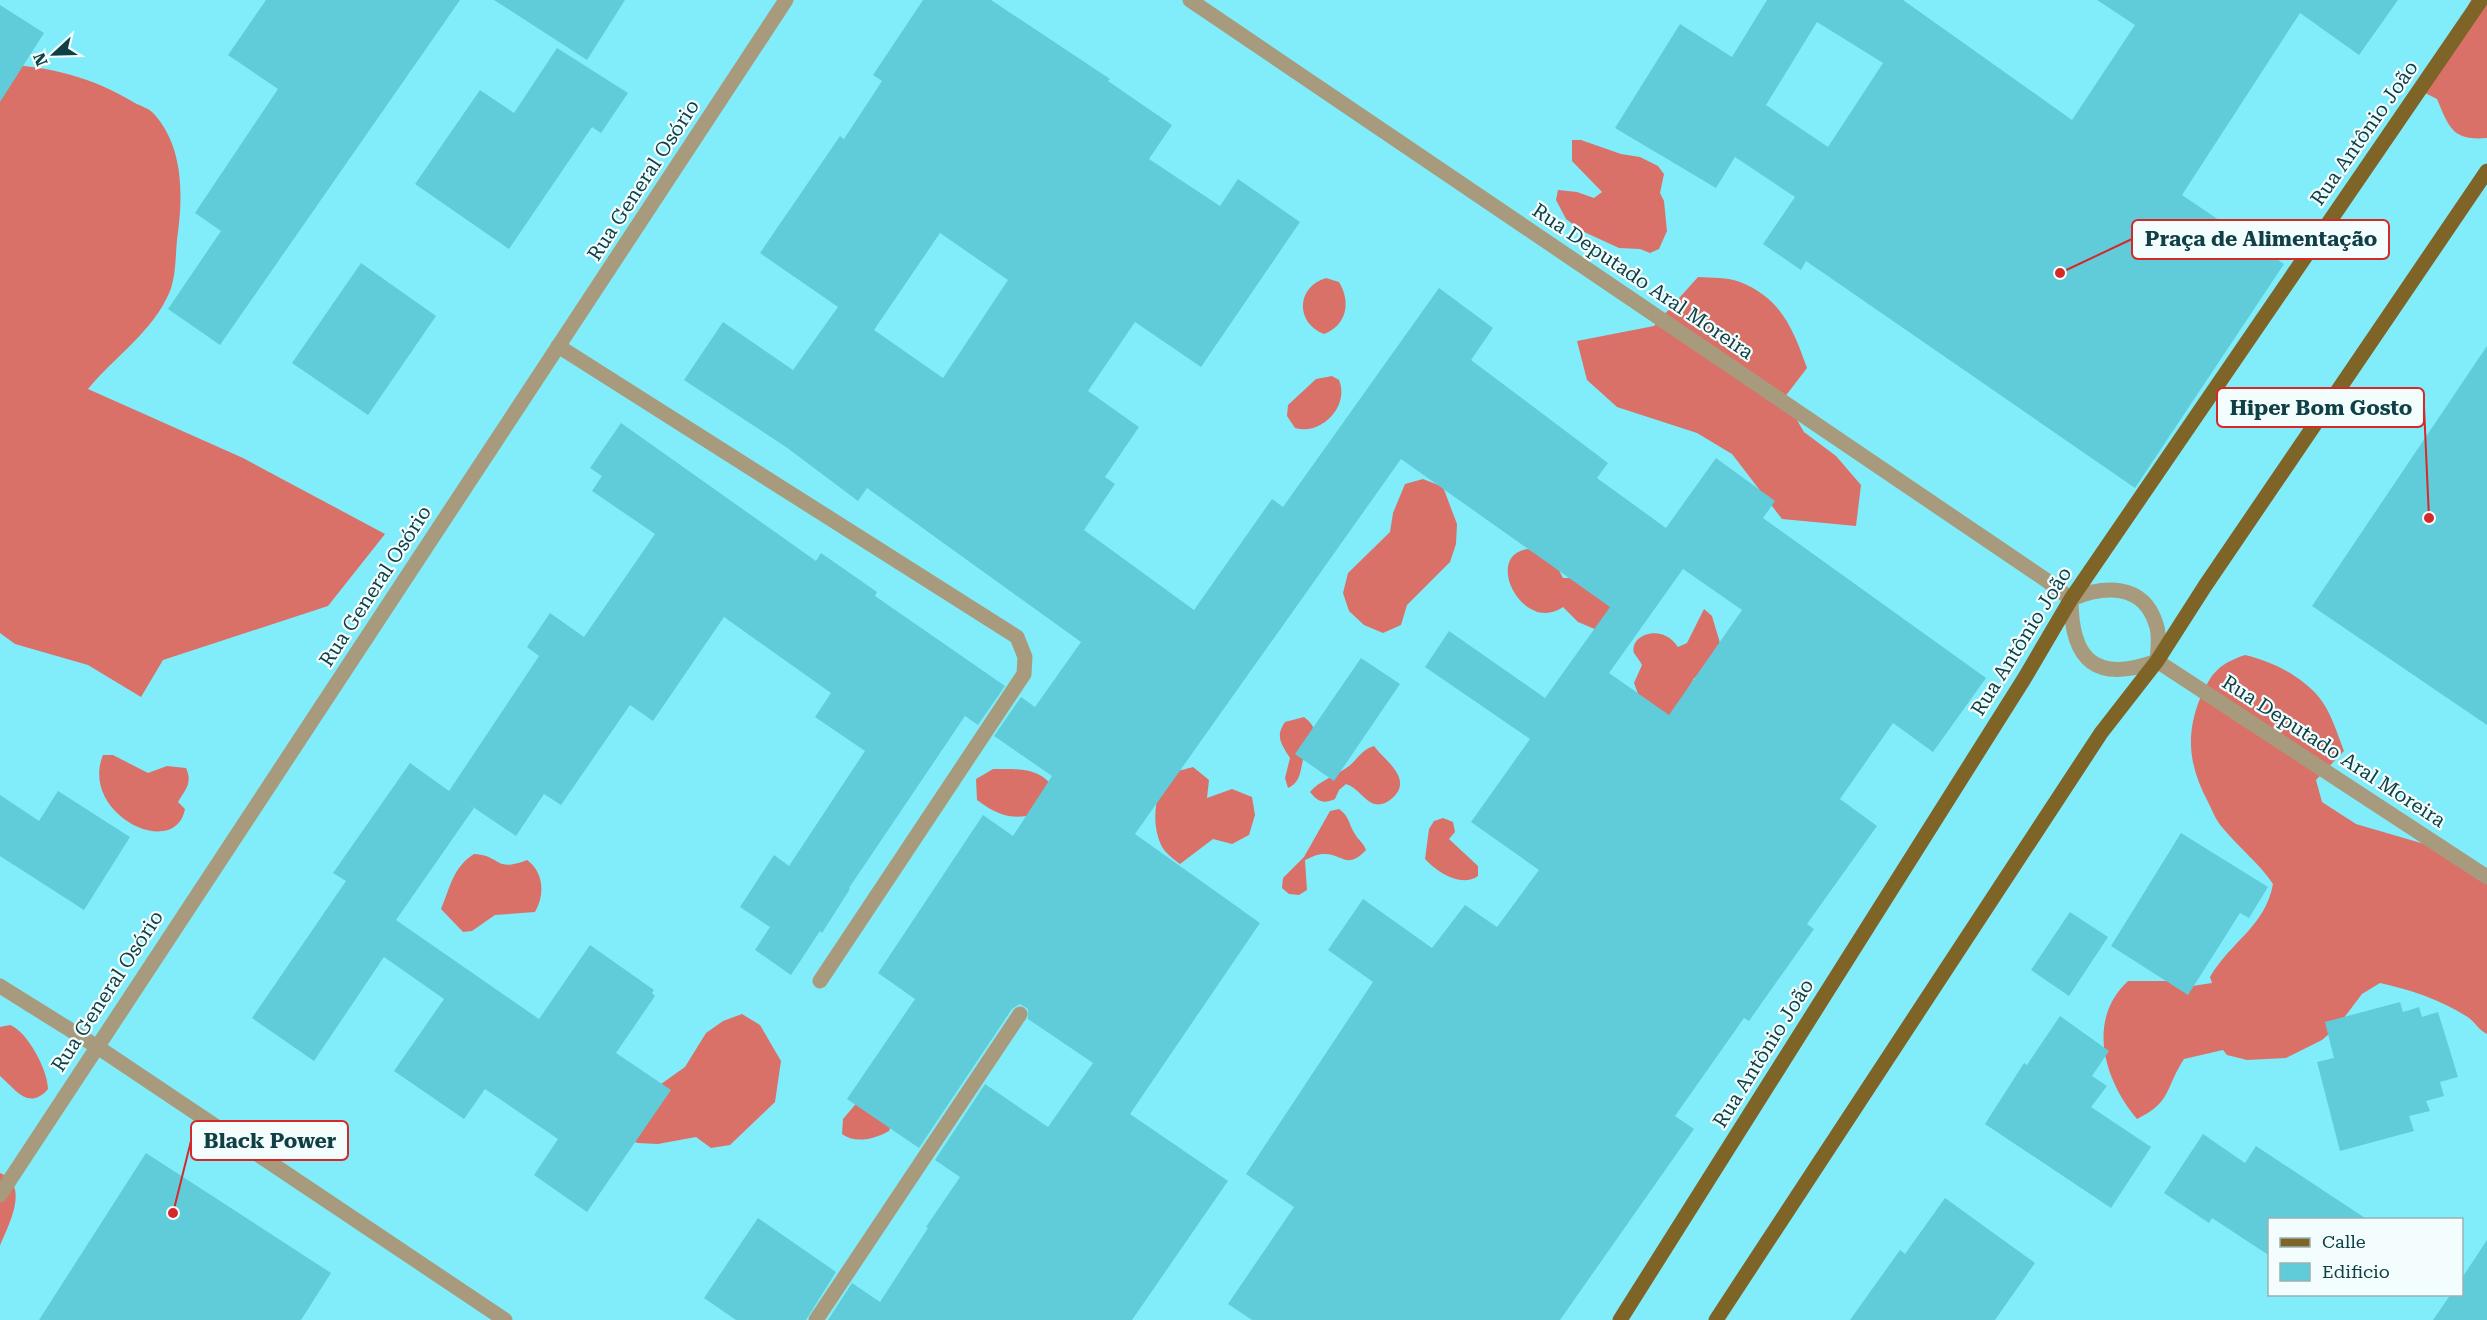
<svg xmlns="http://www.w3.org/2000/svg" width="2487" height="1320" font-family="'Roboto Serif',serif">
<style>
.forest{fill:#da7169}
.building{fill:#60ccd9;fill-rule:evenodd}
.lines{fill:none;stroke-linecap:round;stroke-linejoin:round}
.minor{stroke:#a89a7c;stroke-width:15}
.major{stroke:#7f6427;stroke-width:15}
.labels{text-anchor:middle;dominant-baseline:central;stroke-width:4.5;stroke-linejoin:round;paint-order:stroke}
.street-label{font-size:20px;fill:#104045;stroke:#f3fdfe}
.leader{fill:none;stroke:#d62828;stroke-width:2}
.callout-dot{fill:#d62828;stroke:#f3fdfe;stroke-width:2}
.callout{fill:#f3fdfe;stroke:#d62828;stroke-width:2}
.callout-label{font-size:21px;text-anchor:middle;font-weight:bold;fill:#104045}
</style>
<rect width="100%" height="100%" fill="#82edfa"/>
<g class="forest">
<path d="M 2471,0 L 2487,0 L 2487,138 C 2453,141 2449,128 2437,99 L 2425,93 Z"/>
<path d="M 0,65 C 48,65 94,78 135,103 C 141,106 150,109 154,114 C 183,146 183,193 178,232 C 175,251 177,273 170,291 C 153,332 115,356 88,389 L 243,458 L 385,534 L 328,606 L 163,660 L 141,697 L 88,665 L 15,644 L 0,633 Z"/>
<polygon points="1572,140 1581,140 1621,154 1640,157 1658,166 1664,174 1660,193 1664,201 1667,231 1659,249 1650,253 1640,249 1619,248 1582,231 1566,219 1556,200 1558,190 1577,192 1594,198 1602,192 1572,161"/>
<path d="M 1698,277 C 1711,278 1728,277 1740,282 C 1781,298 1793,329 1807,368 L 1784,398 L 1804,432 L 1836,456 L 1861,485 L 1856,526 L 1782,519 L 1732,454 L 1697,433 L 1617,407 L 1587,380 L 1577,341 L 1654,326 Z"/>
<path d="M 1326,278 L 1339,282 C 1351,302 1347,325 1324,334 C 1295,323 1296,287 1326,278 Z"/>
<path d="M 1332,376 L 1339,380 C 1350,406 1321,436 1295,428 L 1287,416 L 1288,405 L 1316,379 Z"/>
<polygon points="1423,479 1443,487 1457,524 1456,544 1450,562 1407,605 1401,625 1383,633 1364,625 1349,611 1343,593 1348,573 1390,532 1393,513 1405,484"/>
<path d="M 1528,549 L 1555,563 L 1563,578 L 1572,578 L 1615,602 L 1597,630 L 1578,622 L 1563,607 C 1523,635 1482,555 1528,549 Z"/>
<path d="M 1704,609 L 1712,616 L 1720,643 L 1709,672 L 1694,678 L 1690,686 L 1690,729 L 1640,699 L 1634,683 L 1642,665 C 1640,661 1636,656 1634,653 C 1629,635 1662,622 1678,647 L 1687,643 Z"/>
<path d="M 2245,655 C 2271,661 2300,675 2318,696 C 2331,711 2337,734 2344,751 L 2316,780 L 2322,802 L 2356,824 L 2438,848 L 2487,878 L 2487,1034 C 2477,1029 2475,1021 2466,1016 C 2439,999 2411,990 2380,983 L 2362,994 L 2337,1027 L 2322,1040 L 2286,1058 L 2247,1060 L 2227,1055 L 2223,1050 L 2184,1059 C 2165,1088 2172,1102 2137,1119 C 2104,1080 2086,1020 2128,981 L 2167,981 L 2186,987 L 2212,983 L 2210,977 C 2231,941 2265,927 2273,884 C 2258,862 2238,847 2221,826 C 2216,820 2212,810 2208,802 C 2190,768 2185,738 2199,701 C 2211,674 2216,665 2245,655 Z"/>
<path d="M 1304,717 C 1310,722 1314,725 1314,733 C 1313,743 1305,751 1303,760 C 1300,771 1301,782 1288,788 L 1285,778 L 1290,758 C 1281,744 1275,736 1285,722 Z"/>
<path d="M 1374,746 C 1385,761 1416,780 1390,800 C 1385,804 1378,806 1372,803 C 1362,798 1358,788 1346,784 L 1339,790 L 1335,799 C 1323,804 1318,802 1310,792 C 1320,780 1336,776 1349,766 C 1359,758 1361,750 1374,746 Z"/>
<path d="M 103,755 L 113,755 L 148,773 L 167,766 L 186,768 C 193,783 185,790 178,802 L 185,809 C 175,861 79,814 103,755 Z"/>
<path d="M 1193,767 L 1209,780 L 1207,798 L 1232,789 L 1252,797 L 1255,815 L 1249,835 L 1232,844 L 1213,839 L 1180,864 C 1175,860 1169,856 1165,851 C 1150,832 1152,786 1174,773 C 1179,770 1187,769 1193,767 Z"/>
<path d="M 993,769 C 1027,769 1039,767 1061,795 L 1053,812 C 1018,818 1006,822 977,800 L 976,779 Z"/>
<path d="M 1339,809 C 1350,817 1348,823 1355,834 C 1358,840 1363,842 1366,850 C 1346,871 1343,853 1323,854 C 1317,854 1310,858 1305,860 L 1307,890 L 1299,895 L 1289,894 L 1282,888 L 1283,878 L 1304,857 L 1330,811 Z"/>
<path d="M 1443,818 L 1453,822 L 1455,832 L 1449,839 L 1478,866 L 1478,876 C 1461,888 1437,872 1425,859 L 1429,829 L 1434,821 Z"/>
<path d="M 474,854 C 501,855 494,873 527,860 C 544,872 545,895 535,912 L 495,915 L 472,931 L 463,932 L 441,909 C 450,888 453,867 474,854 Z"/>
<polygon points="742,1014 760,1025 781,1061 775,1102 730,1145 711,1148 696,1137 658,1144 637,1143 621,1132 637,1101 685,1067 706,1033 723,1021"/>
<path d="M 10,1025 C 27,1031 48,1070 48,1089 C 29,1111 16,1090 0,1076 L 0,1027 Z"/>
<path d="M 866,1092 L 892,1122 L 889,1131 C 875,1139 855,1144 842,1134 L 843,1119 Z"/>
<path d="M 0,1173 C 31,1185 8,1226 0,1246 Z"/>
</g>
<g class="building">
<polygon points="266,0 460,0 220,345 168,309 221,231 195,213 278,89 228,55"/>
<polygon points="494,0 625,0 587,60"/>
<path d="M 923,0 L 991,0 L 1110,79 L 1108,81 L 1172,125 L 1149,159 L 1220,206 L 1238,179 L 1300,222 L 1201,367 L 1135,322 L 1088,391 L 1139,427 L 1105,477 L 1115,484 L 1084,530 L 1194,610 L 1272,499 L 1283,507 L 1439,288 L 1493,328 L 1471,360 L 1608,463 L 1597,478 L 1666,528 L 1716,458 L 1775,501 L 1763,518 L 1986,678 L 1933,752 L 1893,723 L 1840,799 L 1877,826 L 1807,924 L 1814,929 L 1749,1021 L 1744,1018 L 1675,1116 L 1694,1129 L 1560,1320 L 1252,1320 L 1228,1304 L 1294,1207 L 1246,1174 L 1373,982 L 1328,950 L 1363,899 L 1432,948 L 1465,905 L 1497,927 L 1539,870 L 1471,822 L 1530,739 L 1425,667 L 1449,631 L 1545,698 L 1610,607 L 1401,459 L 1135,834 L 1260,923 L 1130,1114 L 1228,1181 L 1132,1320 L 828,1320 L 852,1283 L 880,1302 L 928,1228 L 926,1227 L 960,1177 L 935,1160 L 985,1084 L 1048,1127 L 1093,1063 L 1028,1019 L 1028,1009 L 1020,1004 L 1012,1009 L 919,1148 L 847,1099 L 915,999 L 878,973 L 983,815 L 1013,836 L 1052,776 L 994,736 L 1021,697 L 1035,707 L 1081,642 L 867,488 L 858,501 L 786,447 L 684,380 L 723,322 L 793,370 L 838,307 L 760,253 L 840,136 L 844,139 L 882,81 L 873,75 ZM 940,233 L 1008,280 L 943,378 L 874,330 ZM 1683,569 L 1742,610 L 1669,715 L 1609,673 Z"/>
<path d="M 1767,0 L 1903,0 L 2072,120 L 2135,25 L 2097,0 L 2398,0 L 2359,55 L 2300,13 L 2182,195 L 2284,264 L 2135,488 L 1806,261 L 1801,270 L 1763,244 L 1795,197 L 1735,157 L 1716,188 L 1615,128 L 1680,24 L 1732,57 ZM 1817,22 L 1883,63 L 1828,147 L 1766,105 Z"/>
<polygon points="0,5 44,33 0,102"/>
<polygon points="557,48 628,93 601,133 592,127 509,249 415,184 480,90 514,113"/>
<polygon points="361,263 436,316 368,415 292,363"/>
<polygon points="2487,346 2487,725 2312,606"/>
<polygon points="621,423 816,561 821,553 877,592 875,596 1005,686 978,725 965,716 849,888 850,889 822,933 820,931 791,975 755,950 770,927 740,907 774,855 789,866 865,751 815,717 831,693 724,617 653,721 630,705 561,805 544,794 516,836 458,797 474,808 396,920 539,1019 590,945 654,990 652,993 655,996 616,1053 671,1090 587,1212 534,1175 558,1139 485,1089 464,1119 394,1071 444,999 384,957 314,1061 252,1018 346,881 333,873 410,763 449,791 539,656 527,647 550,613 584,637 655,534 592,491 602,476 590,468"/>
<polygon points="1361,658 1400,684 1334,781 1295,754"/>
<polygon points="58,791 130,837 84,910 0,856 0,795 39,821"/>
<polygon points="2181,833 2268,887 2249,918 2240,913 2188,995 2111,946"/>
<polygon points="2070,912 2108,937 2069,996 2031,970"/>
<polygon points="2400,1002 2403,1012 2419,1007 2422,1017 2438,1012 2458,1077 2440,1082 2444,1096 2426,1101 2430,1111 2409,1116 2414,1131 2340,1151 2317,1062 2334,1058 2325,1022"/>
<polygon points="2060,1016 2109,1051 2092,1076 2107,1086 2091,1107 2151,1147 2111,1208 1985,1124 2024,1063 2027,1065"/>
<polygon points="2203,1134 2245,1163 2256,1146 2368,1220 2270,1220 2270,1256 2212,1218 2209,1223 2164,1193"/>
<polygon points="146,1153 331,1273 301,1320 39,1320"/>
<polygon points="1945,1198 2035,1263 1995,1320 1850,1320 1900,1250 1905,1254"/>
<polygon points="758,1218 836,1272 806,1320 736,1320 704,1298"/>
<polygon points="2487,1240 2487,1320 2433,1320 2451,1294 2462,1294 2462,1278"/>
</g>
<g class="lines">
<g class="minor">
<polyline points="1190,0 2046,580 2071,599"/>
<polyline points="558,346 1017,637 1025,657 1024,674 820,981"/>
<path d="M 2071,599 C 2103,586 2143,582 2156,624 C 2160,635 2158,650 2157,661"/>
<path d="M 2071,599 C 2071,662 2097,683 2157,661"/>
<polyline points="2157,661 2487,877"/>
<polyline points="0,986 96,1046 505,1320"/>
<polyline points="0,1195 786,0"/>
<polyline points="816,1320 1020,1014"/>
</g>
<g class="major">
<polyline points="1620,1320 2024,679 2071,599 2481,0"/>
<polyline points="1716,1320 2101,733 2157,661 2205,586 2487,171"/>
</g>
</g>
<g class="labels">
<g class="street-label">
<text transform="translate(2364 133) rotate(-55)">Rua Antônio João</text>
<text transform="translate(643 180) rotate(-57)">Rua General Osório</text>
<text transform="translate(1643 281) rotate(34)">Rua Deputado Aral Moreira</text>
<text transform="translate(375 586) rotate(-57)">Rua General Osório</text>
<text transform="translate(2021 641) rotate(-58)">Rua Antônio João</text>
<text transform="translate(2334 751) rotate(33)">Rua Deputado Aral Moreira</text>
<text transform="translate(107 991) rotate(-57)">Rua General Osório</text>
<text transform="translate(1763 1053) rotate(-58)">Rua Antônio João</text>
</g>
</g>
<path class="leader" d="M2060 273L2132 239M2429 518L2424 407M173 1213L191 1141"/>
<g class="callout-dot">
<circle cx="2060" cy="273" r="6"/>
<circle cx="2429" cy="518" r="6"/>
<circle cx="173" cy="1213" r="6"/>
</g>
<g class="callout">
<rect x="2132" y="220" width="257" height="39" rx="6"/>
<rect x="2217" y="388" width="207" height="39" rx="6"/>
<rect x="191" y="1121" width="157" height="39" rx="6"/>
</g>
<g class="callout-label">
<text x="2261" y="246">Praça de Alimentação</text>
<text x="2321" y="415">Hiper Bom Gosto</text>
<text x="270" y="1148">Black Power</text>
</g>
<rect x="2268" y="1218" width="195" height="78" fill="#f3fdfe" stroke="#98b1b4" stroke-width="1.5"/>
<rect x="2280" y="1238" width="30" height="9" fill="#7f6427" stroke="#98b1b4" stroke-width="1.5"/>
<text x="2322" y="1248" font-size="18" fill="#104045">Calle</text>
<rect x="2280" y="1263" width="30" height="18" fill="#60ccd9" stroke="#98b1b4" stroke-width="1.5"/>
<text x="2322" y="1278" font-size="18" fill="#104045">Edificio</text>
<g transform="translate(54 54) rotate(248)" stroke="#f3fdfe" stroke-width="4.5" paint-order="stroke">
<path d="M0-4.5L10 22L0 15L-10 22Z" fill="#104045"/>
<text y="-9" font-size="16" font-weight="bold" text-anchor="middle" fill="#104045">N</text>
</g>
</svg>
